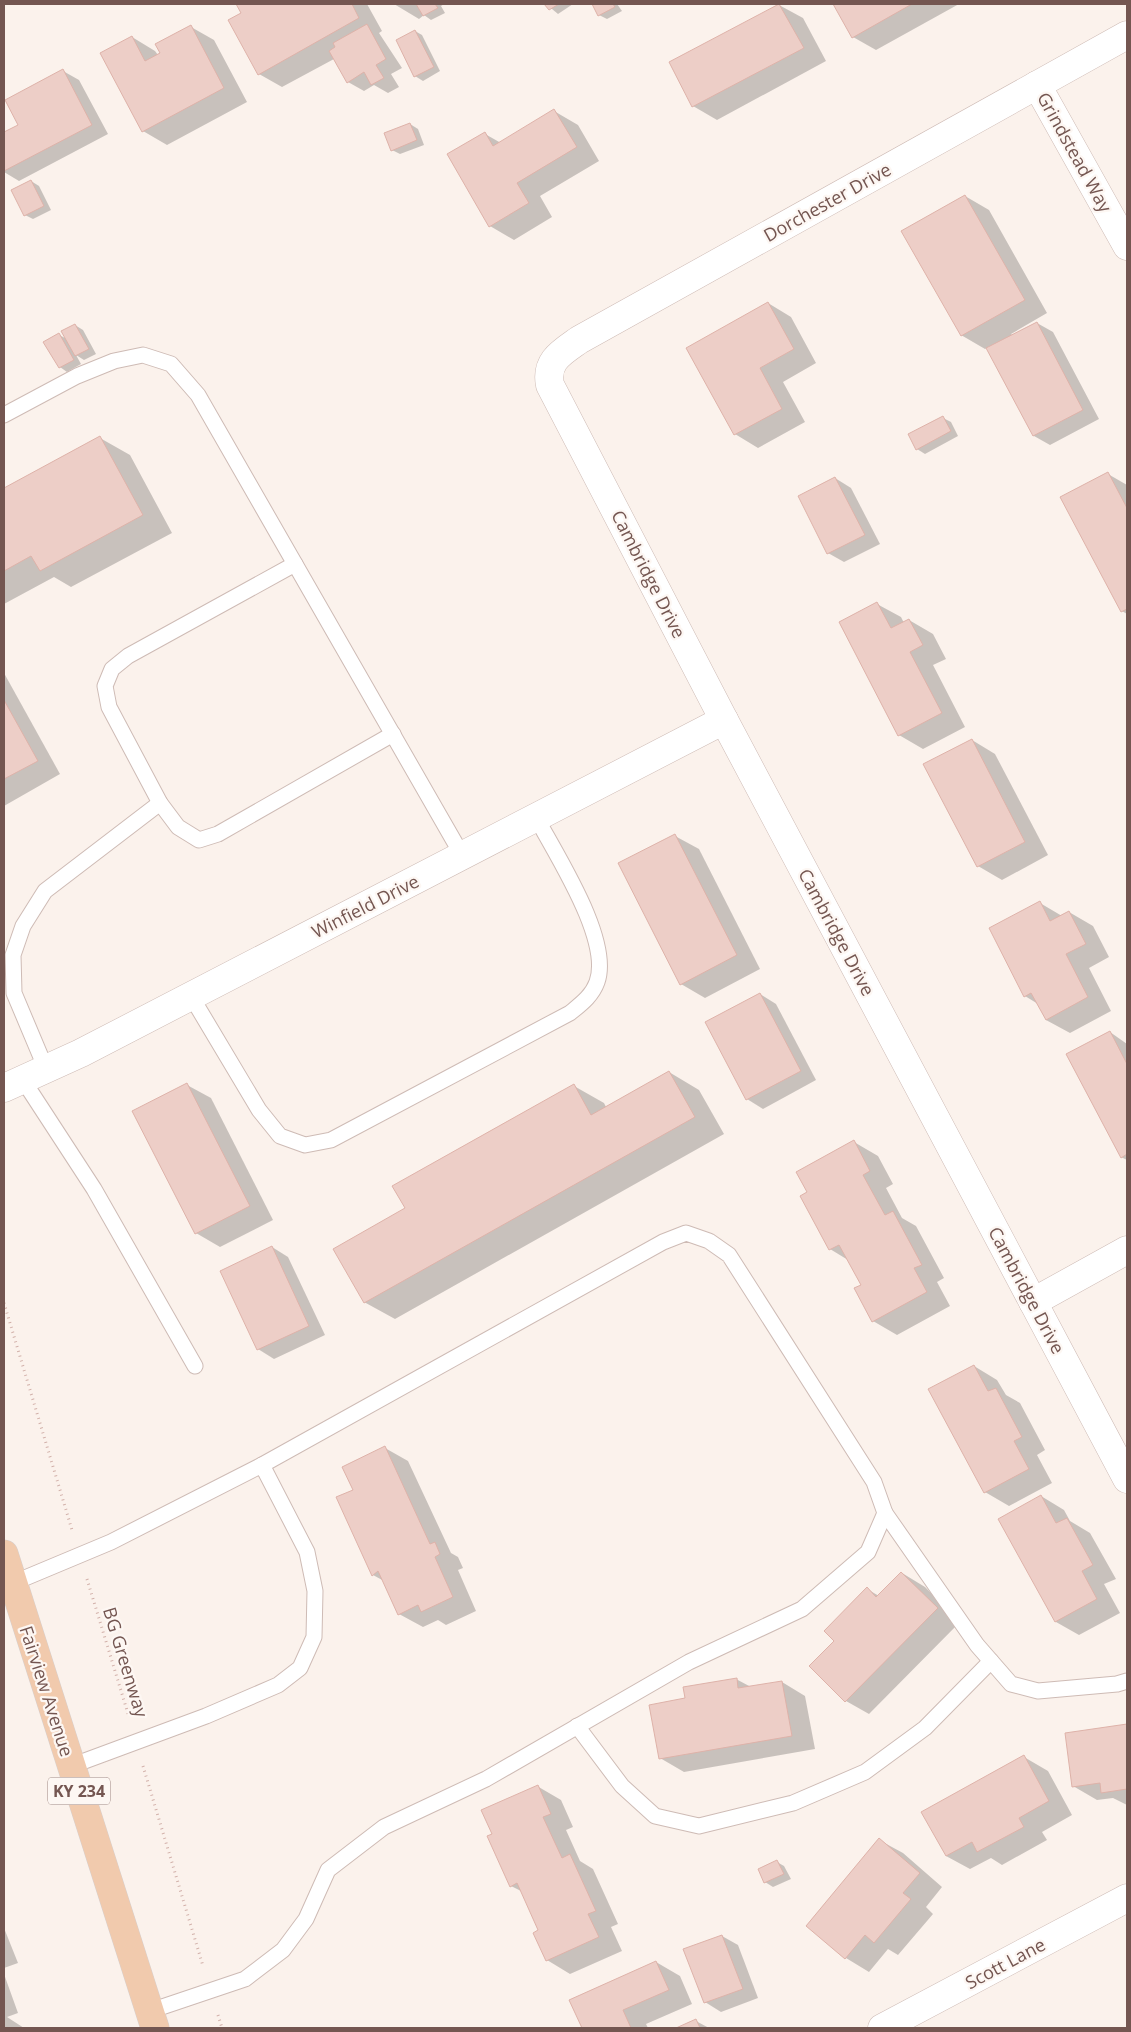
<svg xmlns="http://www.w3.org/2000/svg" width="1131" height="2032" font-family="'Open Sans',sans-serif">
<style>
.shadow{fill:#0003}
.building{fill:#edcec7;stroke:#deb2a9}
.lines{fill:none;stroke-linecap:round;stroke-linejoin:round}
.service-casing{stroke:#cebbb5;stroke-width:17}
.minor-casing{stroke:#cebbb5;stroke-width:29}
.primary-casing{stroke:#d8d0ce;stroke-width:29}
.path{stroke:#d2b1aa;stroke-width:3;stroke-dasharray:1 4;stroke-linecap:butt}
.service{stroke:#fff;stroke-width:15}
.minor{stroke:#fff;stroke-width:28}
.primary{stroke:#f1caad;stroke-width:28}
.labels{text-anchor:middle;dominant-baseline:central;stroke-width:4.5;stroke-linejoin:round;paint-order:stroke}
.shield{fill:#fdf7f3;stroke:#9d8682;stroke-width:1}
.shield-label{font-size:16px;font-weight:bold;fill:#745651}
.street-label{font-size:18px;fill:#745651;stroke:#fdf7f3}
</style>
<rect width="100%" height="100%" fill="#fbf2ec"/>
<g class="shadow">
<polygon points="237,4 367,4 382,31 379,33 402,68 391,74 399,87 388,93 374,85 364,91 348,82 334,59 282,87 259,74 243,14"/>
<polygon points="394,4 444,4 441,6 445,13 431,20 424,15 419,19"/>
<polygon points="546,4 573,4 558,14"/>
<polygon points="593,4 617,4 622,11 607,19 599,15"/>
<polygon points="834,4 959,4 876,50 853,37"/>
<polygon points="779,5 803,18 826,61 717,120 693,106"/>
<polygon points="191,27 214,40 247,102 167,145 143,131 132,37 155,51 158,55"/>
<polygon points="415,31 422,35 440,71 423,81 415,76"/>
<polygon points="63,71 79,80 108,134 19,181 4,172 4,134 20,125"/>
<polygon points="554,111 578,125 599,161 540,196 552,217 514,240 490,226 448,155 485,134 501,143"/>
<polygon points="410,124 418,129 424,145 400,154 392,150"/>
<polygon points="31,181 39,186 51,210 33,219 25,215"/>
<polygon points="965,196 989,210 1047,313 1011,334 1013,336 1037,323 1053,332 1099,419 1050,445 1034,436 987,348 985,349 961,335"/>
<polygon points="768,303 791,317 816,363 783,382 805,422 758,448 735,434"/>
<polygon points="75,325 83,330 96,354 84,360 76,355 81,364 67,372 60,367 59,335 67,339"/>
<polygon points="943,418 951,422 958,436 925,454 917,449"/>
<polygon points="100,438 130,455 172,533 71,587 54,577 4,604 4,490"/>
<polygon points="1108,474 1127,485 1127,614 1122,611"/>
<polygon points="835,478 851,488 880,544 844,562 828,553"/>
<polygon points="877,604 901,617 904,623 909,620 933,634 946,659 933,665 965,727 923,749 899,735 840,623"/>
<polygon points="4,673 60,774 4,806"/>
<polygon points="972,740 995,754 1048,855 1002,880 978,866"/>
<polygon points="675,836 699,849 760,969 705,998 681,984"/>
<polygon points="1040,903 1062,916 1069,912 1093,926 1109,957 1089,968 1111,1011 1070,1033 1046,1020 1038,1004 1025,996"/>
<polygon points="760,994 776,1004 816,1080 763,1109 747,1099"/>
<polygon points="1110,1032 1127,1044 1127,1160 1121,1157"/>
<polygon points="669,1072 699,1090 724,1134 395,1319 364,1302 407,1209 574,1086 604,1103 606,1107"/>
<polygon points="187,1085 211,1098 273,1220 220,1247 196,1233"/>
<polygon points="854,1142 878,1156 893,1184 886,1188 902,1218 916,1226 944,1278 937,1282 950,1306 897,1335 873,1321 862,1285 848,1260 830,1249 809,1193"/>
<polygon points="272,1247 288,1257 325,1335 274,1359 258,1349"/>
<polygon points="974,1366 997,1380 1006,1395 1020,1403 1045,1450 1037,1455 1052,1483 1009,1506 985,1492"/>
<polygon points="385,1448 408,1461 451,1553 458,1557 463,1568 458,1570 476,1611 446,1625 438,1620 423,1627 399,1614 384,1581 373,1575"/>
<polygon points="1041,1496 1064,1510 1070,1521 1090,1533 1116,1579 1104,1584 1120,1613 1079,1635 1056,1622"/>
<polygon points="902,1573 925,1587 960,1622 869,1714 846,1701 836,1641 867,1589 879,1596"/>
<polygon points="736,1679 751,1687 782,1682 805,1696 815,1749 684,1772 660,1758 687,1699"/>
<polygon points="1127,1726 1127,1805 1113,1798 1097,1800 1073,1786 1066,1734"/>
<polygon points="1024,1757 1048,1771 1072,1815 1042,1832 1047,1840 1002,1865 991,1858 970,1869 946,1856"/>
<polygon points="537,1786 561,1800 573,1827 566,1830 580,1861 593,1869 618,1924 611,1927 622,1951 570,1974 547,1960 540,1931 523,1892 511,1886 494,1834"/>
<polygon points="879,1840 903,1853 942,1887 926,1907 933,1914 898,1955 888,1949 869,1972 846,1958 807,1925"/>
<polygon points="777,1862 784,1866 791,1879 773,1887 765,1882 759,1870"/>
<polygon points="4,1928 18,1963 4,1968"/>
<polygon points="722,1936 738,1945 758,1998 721,2012 705,2002"/>
<polygon points="656,1962 680,1976 692,2004 646,2024 648,2028 583,2028 570,2000"/>
<polygon points="4,1974 18,2013 7,2017 24,2028 4,2028"/>
<polygon points="696,2021 709,2028 679,2028"/>
</g>
<g class="building">
<polygon points="236,4 352,4 359,18 258,75 228,20 241,13"/>
<polygon points="416,4 435,4 438,8 423,16"/>
<polygon points="544,4 559,4 549,10"/>
<polygon points="592,4 613,4 615,7 598,16"/>
<polygon points="779,4 804,48 692,107 669,62"/>
<polygon points="833,4 912,4 852,38"/>
<polygon points="367,24 386,59 376,65 384,78 371,85 364,72 347,83 329,51 335,47 333,43"/>
<polygon points="191,25 224,88 142,132 100,53 132,36 145,61 160,53 155,44"/>
<polygon points="415,30 434,67 414,77 396,40"/>
<polygon points="63,69 92,125 4,171 4,132 18,125 5,100"/>
<polygon points="554,109 577,147 517,183 529,203 489,227 447,154 485,132 493,146"/>
<polygon points="410,123 417,140 391,151 384,133"/>
<polygon points="31,180 44,206 24,216 11,190"/>
<polygon points="965,195 1025,300 961,336 901,231"/>
<polygon points="768,302 794,349 760,368 782,409 734,435 686,348"/>
<polygon points="1037,322 1083,410 1033,436 986,348"/>
<polygon points="75,324 89,349 75,356 61,331"/>
<polygon points="59,333 74,360 59,368 43,342"/>
<polygon points="943,416 951,431 916,450 908,434"/>
<polygon points="100,436 143,515 40,571 31,556 4,571 4,488"/>
<polygon points="1108,472 1127,508 1127,609 1121,612 1060,497"/>
<polygon points="835,477 865,535 827,554 798,496"/>
<polygon points="877,602 891,628 909,619 923,645 910,652 942,713 898,736 839,622"/>
<polygon points="4,700 38,761 4,779"/>
<polygon points="972,739 1025,842 977,867 923,764"/>
<polygon points="675,834 737,955 680,985 618,863"/>
<polygon points="1040,901 1050,921 1069,911 1086,944 1066,954 1088,997 1046,1020 1031,993 1024,997 989,928"/>
<polygon points="760,993 801,1071 746,1100 705,1022"/>
<polygon points="1110,1031 1127,1064 1127,1154 1121,1158 1066,1054"/>
<polygon points="669,1071 695,1117 364,1303 333,1249 405,1208 392,1186 574,1084 591,1115"/>
<polygon points="187,1083 250,1206 195,1234 132,1111"/>
<polygon points="854,1140 870,1171 863,1175 885,1215 893,1211 922,1265 914,1268 927,1292 872,1322 854,1288 861,1285 839,1245 829,1250 800,1196 807,1192 796,1172"/>
<polygon points="272,1246 309,1326 257,1350 220,1271"/>
<polygon points="974,1365 988,1391 996,1388 1022,1437 1014,1441 1029,1469 984,1493 928,1389"/>
<polygon points="385,1446 430,1544 435,1542 440,1554 435,1557 453,1597 421,1612 418,1605 398,1615 378,1571 372,1576 336,1497 353,1490 342,1467"/>
<polygon points="1041,1495 1056,1523 1067,1518 1093,1565 1082,1571 1097,1599 1055,1622 998,1519"/>
<polygon points="901,1572 938,1608 845,1702 809,1666 834,1641 824,1631 867,1587 876,1597"/>
<polygon points="737,1678 738,1688 782,1681 792,1736 659,1759 649,1705 685,1698 683,1687"/>
<polygon points="1127,1724 1127,1789 1101,1793 1100,1783 1072,1787 1065,1733"/>
<polygon points="1024,1755 1049,1801 1019,1818 1024,1827 977,1852 972,1842 946,1856 921,1812"/>
<polygon points="538,1785 551,1814 543,1817 562,1858 570,1854 596,1911 588,1914 599,1937 546,1961 533,1933 538,1930 517,1883 510,1887 487,1836 492,1834 481,1810"/>
<polygon points="879,1838 920,1873 903,1893 911,1899 874,1943 865,1935 845,1959 806,1926"/>
<polygon points="777,1860 784,1874 764,1883 758,1869"/>
<polygon points="722,1935 743,1989 704,2003 683,1949"/>
<polygon points="656,1961 669,1990 623,2010 631,2028 582,2028 569,2000"/>
<polygon points="696,2019 700,2028 676,2028"/>
</g>
<g class="lines">
<defs>
<g id="service">
<polyline points="4,415 77,376 114,361 143,355 171,364 198,395 462,855"/>
<polyline points="295,564 128,656 112,669 105,686 109,707 160,803 178,827 199,840 218,834 393,734"/>
<path d="M 191,996 L 259,1110 L 280,1136 L 305,1145 L 331,1140 L 570,1013 C 581,1004 592,996 597,982 C 612,940 556,855 536,817"/>
<polyline points="46,1069 14,993 13,955 23,926 45,891 160,803"/>
<polyline points="23,1080 94,1189 195,1366"/>
<polyline points="885,1513 977,1645 1011,1684 1038,1691 1117,1684 1127,1681"/>
<polyline points="13,1583 111,1542 262,1465 307,1552 315,1591 314,1637 300,1668 278,1685 206,1716 71,1766"/>
<polyline points="577,1726 622,1786 655,1816 699,1826 793,1803 865,1772 925,1728 991,1661"/>
<polyline points="150,2011 245,1979 283,1950 306,1919 328,1870 384,1827 486,1779 689,1662 802,1609 868,1552 885,1513 874,1482 729,1255 709,1241 686,1233 663,1242 262,1465"/>
</g>
<g id="minor">
<path d="M 1127,35 L 579,340 C 562,352 545,361 550,385 L 724,720 L 1127,1479"/>
<polyline points="1037,85 1127,246"/>
<polyline points="4,1088 81,1053 724,720"/>
<polyline points="1033,1302 1127,1250"/>
<polyline points="882,2028 1127,1898"/>
</g>
<polyline id="primary" points="4,1554 155,2028"/>
</defs>
<use href="#service" class="service-casing"/>
<use href="#minor" class="minor-casing"/>
<use href="#primary" class="primary-casing"/>
<g class="path">
<polyline points="4,1303 72,1530"/>
<polyline points="87,1579 129,1717"/>
<polyline points="143,1766 203,1966"/>
<polyline points="218,2015 222,2028"/>
</g>
<use href="#service" class="service"/>
<use href="#minor" class="minor"/>
<use href="#primary" class="primary"/>
</g>
<g class="labels">
<rect class="shield" x="48" y="1777.5" width="62" height="27" rx="4"/>
<g class="shield-label">
<text x="79" y="1791">KY 234</text>
</g>
<g class="street-label">
<text transform="translate(1075 152) rotate(61)">Grindstead Way</text>
<text transform="translate(827 202) rotate(-29)">Dorchester Drive</text>
<text transform="translate(649 574) rotate(63)">Cambridge Drive</text>
<text transform="translate(365 906) rotate(-27)">Winfield Drive</text>
<text transform="translate(837 932) rotate(62)">Cambridge Drive</text>
<text transform="translate(1027 1290) rotate(62)">Cambridge Drive</text>
<text transform="translate(126 1662) rotate(73)">BG Greenway</text>
<text transform="translate(47 1691) rotate(72)">Fairview Avenue</text>
<text transform="translate(1005 1963) rotate(-28)">Scott Lane</text>
</g>
</g>
<rect width="1131" height="2032" fill="none" stroke="#745651" stroke-width="10"/>
</svg>
